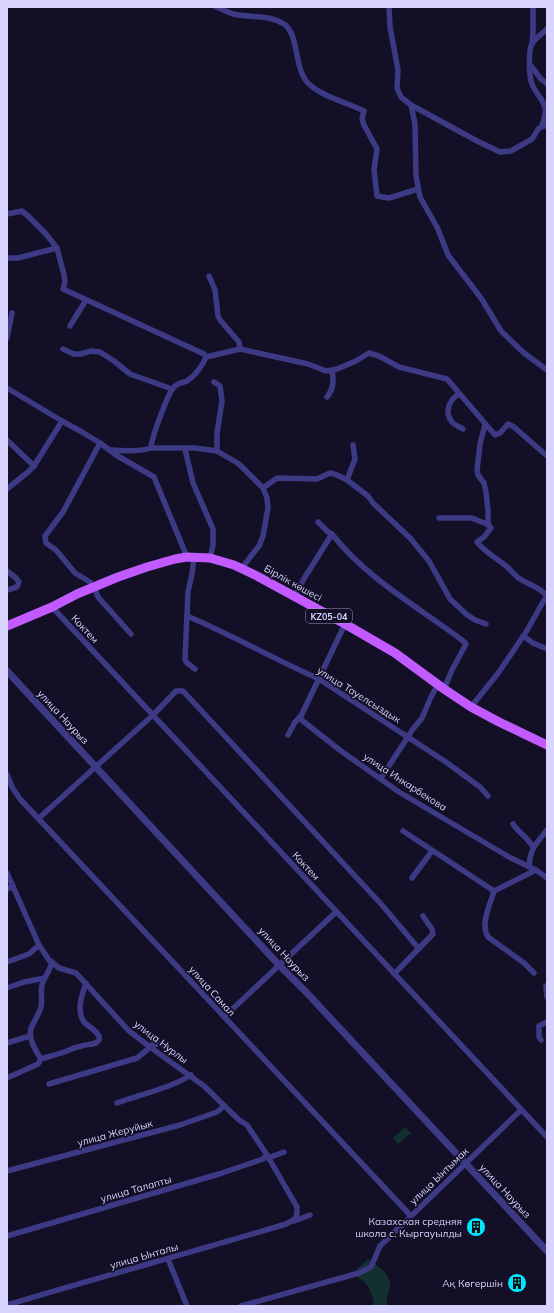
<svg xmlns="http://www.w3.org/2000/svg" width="554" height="1313" font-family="Mulish,sans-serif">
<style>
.green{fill:#12302f}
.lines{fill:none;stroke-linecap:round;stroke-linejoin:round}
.minor{stroke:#3d3a85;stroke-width:5.5}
.tertiary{stroke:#3d3a85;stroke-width:7}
.primary{stroke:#c25bff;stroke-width:9}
.labels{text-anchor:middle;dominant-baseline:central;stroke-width:3.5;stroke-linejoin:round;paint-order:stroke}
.shield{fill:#130f26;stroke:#9e99be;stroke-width:1}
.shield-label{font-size:9px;font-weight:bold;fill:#d9d4ff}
.street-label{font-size:10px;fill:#d9d4ff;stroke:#130f26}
.poi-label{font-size:10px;fill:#d9d4ff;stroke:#130f26;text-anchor:end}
</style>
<rect width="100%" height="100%" fill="#130f26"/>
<g class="green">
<polygon points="405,1127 411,1133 398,1144 393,1138"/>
<path d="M 368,1259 C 376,1264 390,1273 390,1285 C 390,1294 384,1295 388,1306 L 371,1306 L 374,1302 C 370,1288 368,1282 354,1276 L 357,1269 Z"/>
</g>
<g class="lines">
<g class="minor">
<path d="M 216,7 C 222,9 227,12 233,14 C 250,18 268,14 284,24 C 299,34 294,67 307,82 C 318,95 348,103 364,111 L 362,119 L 364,125 L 377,149 L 374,170 L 377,196 L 389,198 L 418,189"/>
<polyline points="389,7 390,27 398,70 397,88 401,97 411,105 477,141 500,152 511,151 532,139 539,128 547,125"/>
<polyline points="532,43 533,32 533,7"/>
<polyline points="531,66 541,79 547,84"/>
<polyline points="411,105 415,124 416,176 420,197 438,229 448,255 481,298 501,331 524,353 547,370"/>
<path d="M 542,126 C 544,120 546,114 545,108 C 543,98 535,93 532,84 C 529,77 528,50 532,44 C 535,38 542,34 547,29"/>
<polyline points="7,214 22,211 27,215 46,234 57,248 64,275 65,282 63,289 204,354 206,357 240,349 308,364 326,371 337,369 356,361 369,353 379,356 399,367 447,379 495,435 500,433 508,424 514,427 547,456"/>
<polyline points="7,258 18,258 57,248"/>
<polyline points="209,276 215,290 218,316 220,320 239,342 240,349"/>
<polyline points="70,326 86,300"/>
<polyline points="7,338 12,313"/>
<polyline points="63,349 74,354 81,354 91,351 100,352 114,361 130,374 172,389"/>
<polyline points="214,382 220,386 222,401 217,433 217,451"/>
<polyline points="7,388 62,421 82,432 100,443 116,455 154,477 187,557"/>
<path d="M 459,394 C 449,400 444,412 452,422 C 454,425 460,427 463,429"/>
<path d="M 327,397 C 333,390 334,380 332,371"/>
<polyline points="485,425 480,444 477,470 478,475 484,483 486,492 488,510 488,525"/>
<polyline points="7,440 34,466"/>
<polyline points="100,443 63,512 45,536 46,543 56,550 75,573 90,582 94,587 98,597 131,634"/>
<path d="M 151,448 C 151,439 168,393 174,387 C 178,383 182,383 187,381 C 195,376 203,365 206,357"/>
<polyline points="185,449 193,483 213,529 213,545 210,558"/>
<path d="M 111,450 C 124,451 139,452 151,448 L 195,448 L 217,451 L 239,464 L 263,488 L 267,498 L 268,508 L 263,536 L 259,546 L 241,569"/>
<polyline points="347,480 355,459 353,445"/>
<polyline points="263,488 277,478 317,479 330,473 337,475 347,480 368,496 373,503 410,538 429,561 450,599 466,614 475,620 486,624"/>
<polyline points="7,489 28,472 34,466 62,421"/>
<path d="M 439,518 L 472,518 L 489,525 L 491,528 L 484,537 L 477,542 C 485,552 496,558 506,566 C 511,570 515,576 520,579 C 530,585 540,587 547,596"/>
<polyline points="318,522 328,532 332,534"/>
<polyline points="194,557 192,574 188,592 185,660 187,663 195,669"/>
<polyline points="7,571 16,578 19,582 17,587 7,590"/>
<path d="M 294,597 L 305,577 L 332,534 C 366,578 418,607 462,640 L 466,644 L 452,670 L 444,689"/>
<polyline points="52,607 547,1137"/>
<path d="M 187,616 C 232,635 274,659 319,679 L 446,762 L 480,787 L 488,796"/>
<polyline points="523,636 533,643 547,649"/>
<polyline points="471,707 499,672 526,632 547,595"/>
<polyline points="299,718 341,751 399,792 509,857 536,870 547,878"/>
<polyline points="288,735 295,722 301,716 345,624"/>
<polyline points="7,774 12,787 20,799 411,1216"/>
<polyline points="381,778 413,729 422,718 431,697 438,684"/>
<polyline points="39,818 153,715 176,691 183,691 382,905 419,949"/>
<path d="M 513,824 C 519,833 528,838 533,847"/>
<polyline points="403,831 494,891"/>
<path d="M 529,867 C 530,848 536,844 547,830"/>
<path d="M 7,873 L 39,945 L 49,960 L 59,968 L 76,973 L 128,1030 L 150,1047 L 204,1086 L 239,1120 L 247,1125 L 267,1155 L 297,1207 L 297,1214 L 295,1219 L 286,1224 C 193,1252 100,1277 7,1305"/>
<polyline points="412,878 432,851"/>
<polyline points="7,889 13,886"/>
<polyline points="7,962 29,954 39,945"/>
<path d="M 534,973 L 524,963 L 488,937 C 480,924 490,905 494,891 L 536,870"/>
<polyline points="394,974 433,934 432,929 423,916"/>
<polyline points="546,986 547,997"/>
<polyline points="7,988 24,982 45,978"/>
<polyline points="224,1017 336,912"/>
<polyline points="151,1034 155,1040 153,1045"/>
<polyline points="541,1040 539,1037 539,1026 547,1022"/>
<polyline points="7,1043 30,1036"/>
<path d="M 41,1059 C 47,1057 55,1055 61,1053 C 68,1051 75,1047 82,1046 C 86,1044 97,1045 99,1040 C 102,1033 87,1026 84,1022 C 76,1011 82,994 86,983"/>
<path d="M 7,1078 L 38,1064 L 41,1059 C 34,1049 26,1035 33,1024 C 36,1018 39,1014 41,1007 C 43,1000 40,992 42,985 C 44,977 50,971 52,962"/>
<polyline points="49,1084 137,1058 153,1045 157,1044 161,1044 169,1049"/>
<path d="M 117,1103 C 139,1095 171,1088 191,1075"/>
<polyline points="268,1158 284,1152"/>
<polyline points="7,1171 180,1125 217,1112 224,1106"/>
<polyline points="294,1221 310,1215"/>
<polyline points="7,1236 219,1174 263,1159 267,1155"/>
<polyline points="168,1259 187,1306"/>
<polyline points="241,1306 359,1273 371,1267 380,1246 521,1110"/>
</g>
<polyline class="tertiary" points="7,671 279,965 306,992 547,1251"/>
<polyline class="primary" points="7,626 52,607 77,594 118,577 147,567 175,559 187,557 210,558 234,565 257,576 345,624 395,653 444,689 471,707 499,722 547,745"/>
</g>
<defs>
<symbol id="building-disc" viewBox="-11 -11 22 22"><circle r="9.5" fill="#00e5ff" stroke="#130f26"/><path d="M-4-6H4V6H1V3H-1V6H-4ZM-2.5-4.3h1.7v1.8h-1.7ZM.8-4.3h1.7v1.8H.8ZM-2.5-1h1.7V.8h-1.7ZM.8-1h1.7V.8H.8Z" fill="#111"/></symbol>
</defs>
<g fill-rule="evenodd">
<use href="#building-disc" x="465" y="1216" width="22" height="22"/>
<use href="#building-disc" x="506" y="1272" width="22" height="22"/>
</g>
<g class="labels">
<rect class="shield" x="306" y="609" width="46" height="14" rx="3"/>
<g class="shield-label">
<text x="329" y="616">KZ05-04</text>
</g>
<g class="street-label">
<text transform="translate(293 583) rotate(29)">Бірлік көшесі</text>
<text transform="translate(85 629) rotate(47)">Коктем</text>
<text transform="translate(359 695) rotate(32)">улица Тауелсыздык</text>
<text transform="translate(63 717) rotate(47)">улица Наурыз</text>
<text transform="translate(405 782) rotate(33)">улица Инкарбекова</text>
<text transform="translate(306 866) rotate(47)">Коктем</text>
<text transform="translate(284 954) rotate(47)">улица Наурыз</text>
<text transform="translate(212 991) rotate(48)">улица Самал</text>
<text transform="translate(161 1042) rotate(37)">улица Нурлы</text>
<text transform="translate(115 1133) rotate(-15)">улица Жеруйык</text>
<text transform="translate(439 1176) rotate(-44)">улица Ынтымак</text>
<text transform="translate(136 1189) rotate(-16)">улица Талапты</text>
<text transform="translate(505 1191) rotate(47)">улица Наурыз</text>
<text transform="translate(144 1256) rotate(-16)">улица Ынталы</text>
</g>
<g class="poi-label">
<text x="462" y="1221">Казахская средняя<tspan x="462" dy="12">школа с. Кыргауылды</tspan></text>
<text x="503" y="1283">Ақ Көгершін</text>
</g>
</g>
<rect width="554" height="1313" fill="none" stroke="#d9d4ff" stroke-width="16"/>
</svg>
